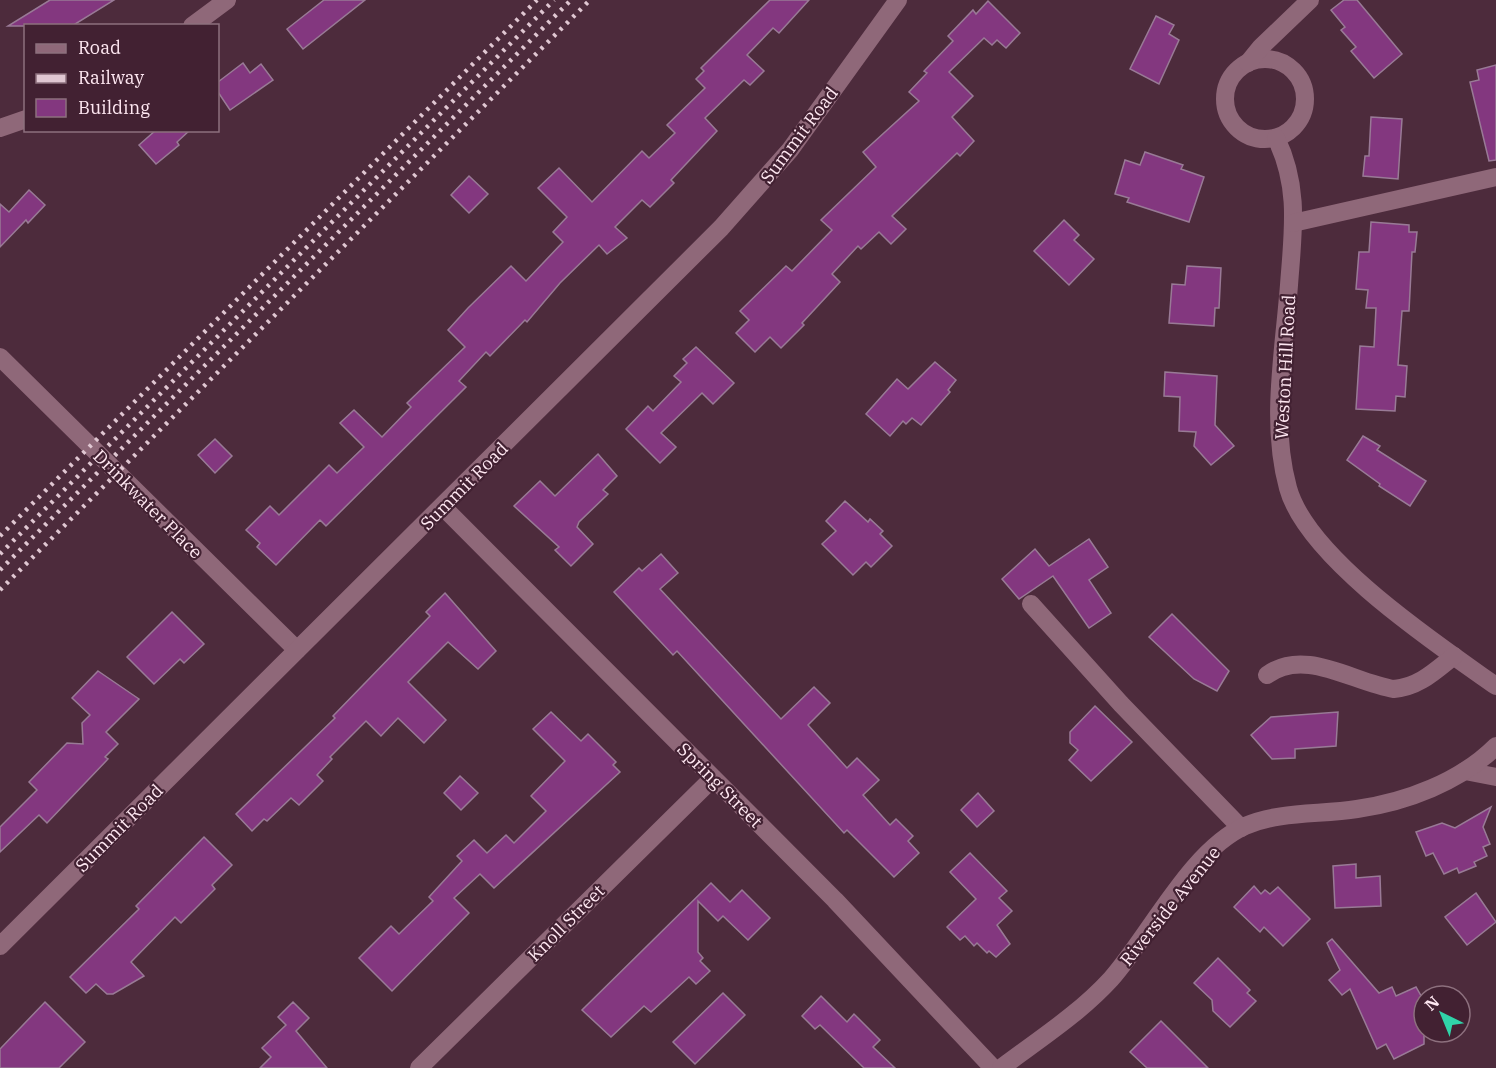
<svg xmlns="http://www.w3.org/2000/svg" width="1496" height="1068" font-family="'IBM Plex Serif',serif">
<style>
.building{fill:#83377f;stroke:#997a96;stroke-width:1.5}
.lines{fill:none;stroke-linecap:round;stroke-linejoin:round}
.minor{stroke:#8f6879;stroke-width:18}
.rail{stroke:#e0c7d2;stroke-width:4.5;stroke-dasharray:3 6;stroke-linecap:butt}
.labels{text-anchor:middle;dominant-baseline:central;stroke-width:4.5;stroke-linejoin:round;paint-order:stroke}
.street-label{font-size:18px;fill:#fee7f1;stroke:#422132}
</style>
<rect width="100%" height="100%" fill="#4d2b3c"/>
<g class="building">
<polygon points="50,0 114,0 72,26 8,26"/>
<polygon points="324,0 365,0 303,49 287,29"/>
<polygon points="770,0 809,0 779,33 773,28 747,55 764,71 750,85 744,80 705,118 717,131 671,180 674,183 650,207 642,200 615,227 627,238 607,254 599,245 560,283 527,322 525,320 490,356 486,352 459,381 466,387 326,526 320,520 276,565 257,547 260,543 246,530 270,506 279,515 329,465 337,473 364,447 340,423 354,410 382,437 411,407 407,403 465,347 448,330 468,308 511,266 526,281 563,242 553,232 567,217 538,188 559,168 592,202 642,151 649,158 675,133 667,125 705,88 696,79 704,71 701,68"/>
<polygon points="1344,0 1357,0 1402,54 1374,78 1351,51 1356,47 1341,30 1345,27 1331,10"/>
<polygon points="988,1 1020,33 1006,48 997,40 992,45 984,38 949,72 973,96 952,117 974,141 960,156 957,153 892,216 906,229 891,244 879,232 861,249 858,246 832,274 840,282 802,323 804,325 781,348 770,337 755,352 736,333 749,320 740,311 786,266 792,271 832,230 821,220 876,167 863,152 919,101 909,92 927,73 924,71 953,41 948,36 973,10 976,14"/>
<polygon points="1156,16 1174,25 1169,34 1179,40 1159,84 1130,69"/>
<polygon points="243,63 250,73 261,64 273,80 230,110 218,92 218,82"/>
<polygon points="1496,65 1496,160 1489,161 1470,82 1479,80 1477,70"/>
<polygon points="1371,117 1402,119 1398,179 1363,176 1365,156 1369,156"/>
<polygon points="156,130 190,130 177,142 179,145 156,164 139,145"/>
<polygon points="1145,152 1183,165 1181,169 1204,177 1189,222 1127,202 1129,198 1115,194 1125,160 1140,165"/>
<polygon points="469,176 488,194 469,213 451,195"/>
<polygon points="29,190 45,205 28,223 26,220 0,247 0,204 9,212"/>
<polygon points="1064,220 1079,235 1074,240 1094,259 1069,285 1034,251"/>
<polygon points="1371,222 1409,225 1409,232 1417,232 1415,252 1412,252 1409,311 1402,311 1398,365 1407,366 1405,397 1396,396 1395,411 1356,409 1360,346 1374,347 1376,308 1366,308 1368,290 1356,289 1359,252 1369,252"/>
<polygon points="1187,266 1221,268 1219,308 1215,308 1214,326 1169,323 1172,284 1185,285"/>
<polygon points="696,347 734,383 713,404 702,393 661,433 676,447 660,463 626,429 648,406 653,411 681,382 674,376 687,363 683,359"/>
<polygon points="935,362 956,380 948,390 950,392 921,425 912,418 906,424 903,421 890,436 866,414 897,379 908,389"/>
<polygon points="1165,372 1217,376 1215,425 1234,446 1211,465 1194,446 1196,432 1179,431 1180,397 1164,396"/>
<polygon points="1363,436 1380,446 1377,450 1426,481 1410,506 1379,486 1380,484 1347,460"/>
<polygon points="215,439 232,456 215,473 198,455"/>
<polygon points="598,454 617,476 603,490 608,494 579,522 577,527 593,544 571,566 555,550 559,547 514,506 540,481 555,496"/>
<polygon points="845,501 868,522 870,519 883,531 880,534 892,546 871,567 866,562 853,575 822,544 836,531 826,521"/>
<polygon points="1089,539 1108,567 1089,580 1111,613 1089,628 1053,576 1019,599 1002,579 1035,549 1049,566"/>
<polygon points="661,554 678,573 660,589 781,719 814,687 830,703 808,725 847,768 857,758 879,780 863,795 890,825 896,819 913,836 908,841 919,853 894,877 847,830 844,833 677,651 673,655 614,592 639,568 642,571"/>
<polygon points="445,593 496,651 478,669 448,642 408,682 446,720 424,743 398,718 381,736 366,721 330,757 332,759 317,775 323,781 299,805 291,798 267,821 264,819 252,831 236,814 335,718 333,716 430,616 426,612"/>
<polygon points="172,612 204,644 184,663 180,659 154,684 127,657"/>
<polygon points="1172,614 1229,671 1217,691 1194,679 1149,637"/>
<polygon points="98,671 139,699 106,732 118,744 105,757 108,759 47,823 39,815 0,852 0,827 37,790 29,782 67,743 83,744 82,723 90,715 72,698"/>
<polygon points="1095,706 1132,742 1091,781 1069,760 1078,750 1070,743 1070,732"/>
<polygon points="551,712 581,741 588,734 616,762 613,765 620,772 494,888 480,874 454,898 469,913 392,991 359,958 391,926 399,934 433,901 429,897 462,861 457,856 474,840 487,853 506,835 514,843 546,811 531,796 565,761 533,729"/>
<polygon points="1338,712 1336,746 1295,749 1295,758 1272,759 1251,735 1271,717"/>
<polygon points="460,776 478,793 461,810 444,793"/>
<polygon points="978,793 994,811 977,827 961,810"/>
<polygon points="1491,807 1483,827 1490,844 1483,847 1487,856 1474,862 1476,866 1459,873 1457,868 1444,874 1433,853 1426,856 1416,832 1442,823 1455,828"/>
<polygon points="204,837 232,865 212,885 215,889 181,923 175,917 131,962 144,976 113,994 107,994 96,984 86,993 70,977 139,909 136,906"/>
<polygon points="970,853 1007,891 999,898 1012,911 997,925 1010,944 996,957 989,951 987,953 977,943 974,946 965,936 960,940 947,927 976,899 950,872"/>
<polygon points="1356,864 1356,878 1380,876 1381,906 1335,908 1333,866"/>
<polygon points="711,883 730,902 742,890 770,918 748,940 723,916 718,921 698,901 698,952 703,958 700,961 710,971 696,984 689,977 651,1012 644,1006 611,1037 582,1010"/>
<polygon points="1254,886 1261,894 1265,890 1270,894 1278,887 1310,919 1283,946 1264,927 1260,932 1234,907"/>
<polygon points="1476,893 1496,922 1467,945 1445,917"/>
<polygon points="1332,939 1379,993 1392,987 1396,996 1416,987 1424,1001 1424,1044 1394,1059 1386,1044 1377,1049 1350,989 1342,995 1329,980 1340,970 1327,943"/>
<polygon points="1218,958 1250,990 1247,993 1256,1001 1230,1027 1213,1011 1212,1000 1194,983"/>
<polygon points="723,993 745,1015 695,1064 673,1042"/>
<polygon points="821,996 847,1022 854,1014 880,1040 873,1047 895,1068 864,1068 820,1025 815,1029 802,1016"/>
<polygon points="45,1002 85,1042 59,1068 0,1068 0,1049"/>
<polygon points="293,1002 309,1018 296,1031 327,1068 260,1068 271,1057 262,1048 286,1025 278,1017"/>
<polygon points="1161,1021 1208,1068 1147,1068 1130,1052"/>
</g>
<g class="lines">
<g class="minor">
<polyline points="192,26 227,0"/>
<circle cx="1265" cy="99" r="40"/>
<polyline points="1248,63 1261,47 1310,0"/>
<polyline points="0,128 26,119"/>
<path d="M 1276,138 C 1300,187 1293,231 1289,285 C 1284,351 1270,423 1288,488 C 1307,558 1438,645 1496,686"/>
<polyline points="1293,223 1496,177"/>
<polyline points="0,357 297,650"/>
<polyline points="443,507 835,900 993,1068"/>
<polyline points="1031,604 1121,704 1241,828"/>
<path d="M 1267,675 C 1305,647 1354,683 1394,689 C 1419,687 1435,671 1454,656"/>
<polyline points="1465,771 1496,777"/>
<polyline points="0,946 721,228 790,150 898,0"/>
<polyline points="419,1068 713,778"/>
<path d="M 1001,1068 C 1038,1040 1079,1014 1111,979 C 1150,935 1191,850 1245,826 C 1280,811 1320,815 1357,809 C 1406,802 1460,782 1496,746"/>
</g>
<g class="rail">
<polyline points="0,536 537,0"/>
<polyline points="0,554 554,0"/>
<polyline points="0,570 571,0"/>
<polyline points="0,590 590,0"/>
</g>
</g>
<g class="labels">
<g class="street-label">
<text transform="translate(799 135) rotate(-53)">Summit Road</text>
<text transform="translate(1285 367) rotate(-87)">Weston Hill Road</text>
<text transform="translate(464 486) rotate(-45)">Summit Road</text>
<text transform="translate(148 504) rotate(45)">Drinkwater Place</text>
<text transform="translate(720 785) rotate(45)">Spring Street</text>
<text transform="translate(119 828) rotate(-45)">Summit Road</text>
<text transform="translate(1170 906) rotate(-51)">Riverside Avenue</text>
<text transform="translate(566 923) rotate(-45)">Knoll Street</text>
</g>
</g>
<rect x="24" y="24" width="195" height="108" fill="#422132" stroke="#8d707e" stroke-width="1.5"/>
<rect x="36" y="44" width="30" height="9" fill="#8f6879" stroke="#8d707e" stroke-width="1.5"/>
<text x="78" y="54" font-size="18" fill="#fee7f1">Road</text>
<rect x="36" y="74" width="30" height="9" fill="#e0c7d2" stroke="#8d707e" stroke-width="1.5"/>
<text x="78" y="84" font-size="18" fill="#fee7f1">Railway</text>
<rect x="36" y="99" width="30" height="18" fill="#83377f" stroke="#8d707e" stroke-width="1.5"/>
<text x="78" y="114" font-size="18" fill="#fee7f1">Building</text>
<g transform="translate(1442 1014) rotate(317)"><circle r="28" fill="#422132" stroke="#8d707e" stroke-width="1.5"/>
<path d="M0-4.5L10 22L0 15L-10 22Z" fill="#30d4a9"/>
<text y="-9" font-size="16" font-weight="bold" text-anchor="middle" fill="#fee7f1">N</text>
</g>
</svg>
